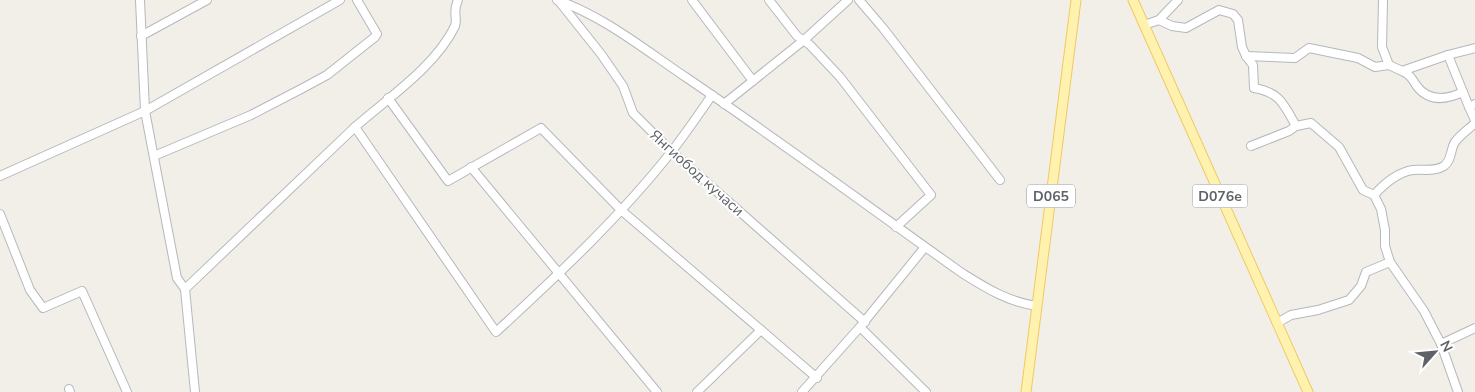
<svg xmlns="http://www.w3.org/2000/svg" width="1475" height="392" font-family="'Nunito Sans',sans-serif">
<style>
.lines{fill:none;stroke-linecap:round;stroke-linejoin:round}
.minor-casing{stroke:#b5b8bc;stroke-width:10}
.major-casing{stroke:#f2c960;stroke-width:11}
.minor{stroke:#fff;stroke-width:8}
.major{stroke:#fff2af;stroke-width:9}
.labels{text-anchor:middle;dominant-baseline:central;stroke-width:4;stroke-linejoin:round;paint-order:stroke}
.shield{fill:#fff;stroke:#8f9295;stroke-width:1}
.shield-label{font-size:14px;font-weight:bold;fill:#5f6368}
.street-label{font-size:15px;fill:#5f6368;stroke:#fff}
</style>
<rect width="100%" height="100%" fill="#f1efe8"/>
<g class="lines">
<defs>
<g id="minor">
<polyline points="140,0 145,111 177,278 185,289 195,392"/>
<path d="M 458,0 C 452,12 458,18 455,26 C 436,66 388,98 355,127 L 496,332 C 558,275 620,217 672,151 C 686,133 699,114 712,95"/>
<path d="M 557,0 C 605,17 645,50 687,78 C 780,141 870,208 962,273 C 986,288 1008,302 1037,306"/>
<polyline points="558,0 601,54 623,86 633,113 671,151 865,322"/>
<polyline points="692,0 753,81"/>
<polyline points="769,0 797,36 810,45 840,77 931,195 896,227"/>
<polyline points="859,0 883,28 1000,180"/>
<polyline points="1383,0 1382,47 1389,65 1402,71 1448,55 1475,48"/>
<path d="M 1159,20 L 1172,26 L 1186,28 L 1219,10 L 1233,14 L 1238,20 L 1242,47 L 1246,56 L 1253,65 L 1254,88 C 1280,92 1284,105 1296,126 L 1311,123 L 1339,147 L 1363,190 L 1374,195 L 1381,209 L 1385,230 L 1385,246 L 1390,262 L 1424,311 L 1441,344 L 1458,392"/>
<polyline points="1144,25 1159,20 1178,0"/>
<polyline points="141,36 207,0"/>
<polyline points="1448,55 1469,107"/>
<polyline points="1246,56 1295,58 1309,48 1358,58 1375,67 1389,65"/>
<path d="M 1402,71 C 1410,75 1411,77 1416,85 C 1428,102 1446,100 1463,92"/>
<polyline points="388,98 448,181 541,128 621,210 817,378"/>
<polyline points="724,104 804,40 848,0"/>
<polyline points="1475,104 1469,107 1475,120"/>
<polyline points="1251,146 1289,131 1296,126"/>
<polyline points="154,156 251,115 303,88 327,75 375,37 377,34 357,0"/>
<polyline points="471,167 657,392"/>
<polyline points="0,176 145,111 340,0"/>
<path d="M 1374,195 C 1384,184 1398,172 1413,170 C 1422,169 1435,172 1444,166 C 1452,160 1450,150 1455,142 C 1460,135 1469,129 1475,123"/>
<polyline points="0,214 30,290 43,308 82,291 127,392"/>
<polyline points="185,289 355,127"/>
<polyline points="1277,323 1291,315 1318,310 1349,300 1361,286 1366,272 1390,262"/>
<polyline points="860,327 926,392"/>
<polyline points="1441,344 1475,328"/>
<polyline points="69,389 70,392"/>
<polyline points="697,392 761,330"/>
<polyline points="802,392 860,327 925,247"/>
</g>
<g id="major">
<polyline points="1133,0 1308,392"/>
<polyline points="1026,392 1076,0"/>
</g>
</defs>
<use href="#minor" class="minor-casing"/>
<use href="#major" class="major-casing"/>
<use href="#minor" class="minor"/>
<use href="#major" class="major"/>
</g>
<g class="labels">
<g class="shield">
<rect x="1027" y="184.5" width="48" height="23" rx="4"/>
<rect x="1192.5" y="184.5" width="55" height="23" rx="4"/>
</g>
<g class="shield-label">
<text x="1051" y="196">D065</text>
<text x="1220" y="196">D076e</text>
</g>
<g class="street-label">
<text transform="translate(697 173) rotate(42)">Янгиобод кучаси</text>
</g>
</g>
<g transform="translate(1435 352) rotate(63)" stroke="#ffffff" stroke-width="4" paint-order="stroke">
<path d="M0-4L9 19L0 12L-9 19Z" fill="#5f6368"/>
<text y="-8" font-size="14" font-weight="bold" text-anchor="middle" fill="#5f6368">N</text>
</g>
</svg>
